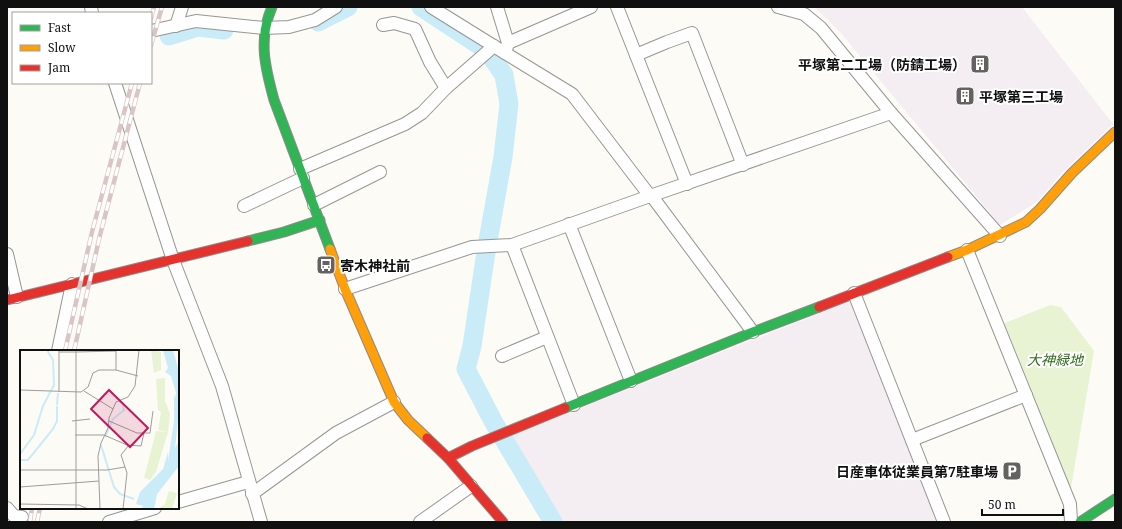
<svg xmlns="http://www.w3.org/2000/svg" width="1122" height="529" font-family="'Noto Serif','Noto Sans JP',serif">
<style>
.industrial{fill:#f4eef2}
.green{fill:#e8f3d4}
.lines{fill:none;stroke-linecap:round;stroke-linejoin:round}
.river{stroke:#caebf8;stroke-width:19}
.street-casing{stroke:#969694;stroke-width:14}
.fast-casing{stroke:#8d8c8a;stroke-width:11}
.slow-casing{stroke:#8d8c8a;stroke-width:11}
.jam-casing{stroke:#8d8c8a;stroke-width:11}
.street{stroke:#fffefe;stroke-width:12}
.fast{stroke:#30b455;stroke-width:9}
.slow{stroke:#ff9f0a;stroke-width:9}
.jam{stroke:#e5322d;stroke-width:9}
.rail-casing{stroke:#d9c5c6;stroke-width:4.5}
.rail{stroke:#fff;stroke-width:3;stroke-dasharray:9;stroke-linecap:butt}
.labels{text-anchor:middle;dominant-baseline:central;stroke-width:4;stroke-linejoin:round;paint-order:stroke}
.poi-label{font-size:14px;font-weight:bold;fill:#101010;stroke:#fff;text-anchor:end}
.park-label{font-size:14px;font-style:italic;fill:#316c1c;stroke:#fff}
.inset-river{fill:none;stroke:#caebf8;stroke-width:2}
.inset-road{fill:none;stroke:#9e9d9a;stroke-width:1}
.view{fill:#c2185b;fill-opacity:0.15;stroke:#c2185b;stroke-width:2}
.inset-edge{fill:none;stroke:#101010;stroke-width:2}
</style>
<rect width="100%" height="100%" fill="#fcfbf6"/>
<g class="industrial">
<polygon points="814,7 1022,7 1113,124 1063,172 1037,202 1000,225 840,32"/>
<polygon points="851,301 854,303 939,522 555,522 505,438"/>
</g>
<polygon class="green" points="1050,305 1061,307 1094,351 1070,494 1002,324"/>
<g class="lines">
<g class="river">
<polyline points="421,7 482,47 493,59 504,75 509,104 503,157 486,252 472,346 466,369 493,421 553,522"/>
<polyline points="318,22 348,7"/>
<polyline points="169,36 198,27 224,30"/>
</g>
<defs>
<g id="street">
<polyline points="91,7 92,13"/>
<polyline points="431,7 505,53 508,43 497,7"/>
<polyline points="617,7 687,184"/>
<polyline points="778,7 804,14 821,28 891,113 1000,236"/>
<polyline points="383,25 394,23 415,29 430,62 446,88"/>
<polyline points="176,26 182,7"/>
<polyline points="151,31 196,21 264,28 289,27 315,20 336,7"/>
<polyline points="508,43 591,7"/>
<polyline points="636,55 667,42 692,33 743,165"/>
<polyline points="115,83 173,260 222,386 261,522"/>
<polyline points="300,169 405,124 422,113 446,88 494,46"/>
<polyline points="314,205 380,172"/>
<polyline points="244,206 303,178"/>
<polyline points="569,224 631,381"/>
<polyline points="512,245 574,405"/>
<polyline points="967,250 1070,504 1071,522"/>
<polyline points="7,254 17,297"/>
<polyline points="345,289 472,247 512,245 650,196 572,94 505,53"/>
<polyline points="854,293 944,522"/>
<polyline points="753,332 654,199 650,196 891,113"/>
<polyline points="58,351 72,284"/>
<polyline points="502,356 547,337"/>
<polyline points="912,440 1026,395"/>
<polyline points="252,494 336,433 394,402"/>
<polyline points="178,502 248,482"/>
<polyline points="7,508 14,516 22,517"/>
<polyline points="109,522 155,508"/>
<polyline points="420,522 471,486"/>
</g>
<g id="fast">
<path d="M 272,7 C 258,39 265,67 274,100 L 330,249"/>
<polyline points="248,241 284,232 320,220"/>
<polyline points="565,408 753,332 819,307"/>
<polyline points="1080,522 1115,499"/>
</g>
<g id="slow">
<polyline points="330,249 345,289 394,402 408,420 427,438"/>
<polyline points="948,257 967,250 1026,222 1040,209 1072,173 1115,132"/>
</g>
<g id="jam">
<polyline points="7,300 248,241"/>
<polyline points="819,307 948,257"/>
<polyline points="427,438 448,458 503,522"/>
<polyline points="448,458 472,446 565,408"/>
</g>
</defs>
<use href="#street" class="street-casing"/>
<use href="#fast" class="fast-casing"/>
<use href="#slow" class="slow-casing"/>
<use href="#jam" class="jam-casing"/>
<use href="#street" class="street"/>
<use href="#fast" class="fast"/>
<use href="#slow" class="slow"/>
<use href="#jam" class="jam"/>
<defs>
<g id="rail">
<polyline points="151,18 154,7"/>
<polyline points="151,45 162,7"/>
<polyline points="65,351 92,232 132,83"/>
<polyline points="74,351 100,235 140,83"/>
<polyline points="30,522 32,508"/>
<polyline points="37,522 40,508"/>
</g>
</defs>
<use href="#rail" class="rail-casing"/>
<use href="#rail" class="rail"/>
</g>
<defs>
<symbol id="building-square" viewBox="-11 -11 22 22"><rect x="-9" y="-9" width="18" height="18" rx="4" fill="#636260" stroke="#fff"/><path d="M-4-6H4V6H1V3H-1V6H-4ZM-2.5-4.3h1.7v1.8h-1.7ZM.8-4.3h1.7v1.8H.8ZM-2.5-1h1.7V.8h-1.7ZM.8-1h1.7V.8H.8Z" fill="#fff"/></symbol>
<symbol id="bus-square" viewBox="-11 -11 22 22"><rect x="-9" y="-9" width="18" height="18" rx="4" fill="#636260" stroke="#fff"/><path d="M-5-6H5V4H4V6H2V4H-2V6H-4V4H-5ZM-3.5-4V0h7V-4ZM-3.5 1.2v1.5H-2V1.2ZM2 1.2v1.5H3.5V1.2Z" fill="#fff"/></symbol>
<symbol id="parking-square" viewBox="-11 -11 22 22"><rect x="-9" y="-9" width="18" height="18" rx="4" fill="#636260" stroke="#fff"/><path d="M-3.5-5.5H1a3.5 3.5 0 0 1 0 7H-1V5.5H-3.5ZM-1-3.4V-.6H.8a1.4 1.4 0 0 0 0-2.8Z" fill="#fff"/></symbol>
</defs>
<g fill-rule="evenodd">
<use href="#building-square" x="969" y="53" width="22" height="22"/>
<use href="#building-square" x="954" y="85" width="22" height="22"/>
<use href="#bus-square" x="315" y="254" width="22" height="22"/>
<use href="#parking-square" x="1001" y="460" width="22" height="22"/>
</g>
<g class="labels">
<g class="poi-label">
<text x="966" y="64">平塚第二工場（防錆工場）</text>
<text x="979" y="96" text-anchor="start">平塚第三工場</text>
<text x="340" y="265" text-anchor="start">寄木神社前</text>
<text x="998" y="471">日産車体従業員第7駐車場</text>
</g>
<g class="park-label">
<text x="1055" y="359">大神緑地</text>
</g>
</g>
<g transform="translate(20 350)">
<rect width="159" height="159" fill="#fcfbf6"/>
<path d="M 131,0 L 141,2 L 141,20 L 134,23 ZM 145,28 L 145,51 L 150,64 L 148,82 L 138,80 L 141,62 L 138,60 L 136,29 ZM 136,81 L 148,82 L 136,122 L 130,130 L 124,128 ZM 149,141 L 157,143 L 152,159 L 138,159 L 145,154 Z" fill="#e8f3d4"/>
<path d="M 143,0 L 153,0 L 159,22 L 159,61 L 155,98 L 159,91 L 159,116 L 137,144 L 134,159 L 122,159 L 123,156 L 116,154 L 120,142 L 143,119 L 148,102 L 148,111 L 154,71 L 154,44 L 155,48 L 156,43 L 151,26 L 145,22 L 148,18 Z" fill="#caebf8"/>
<path class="inset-river" d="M 37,55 L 38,43M 85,87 L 93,69 L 104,60 L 103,54 L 98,51M 81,95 L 94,137 L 100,144 L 114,149M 0,104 L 14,85 L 23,56 L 34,35 L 33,10 L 27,0M 0,110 L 8,110 L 33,79 L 37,71 L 37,56"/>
<path class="inset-road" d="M 39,0 L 39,42M 56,0 L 56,159M 96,0 L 96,20M 39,2 L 56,2M 56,2 L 96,1M 0,40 L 61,42 L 68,37 L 73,23 L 79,20 L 96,20 L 118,26M 64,41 L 93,59M 52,71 L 70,69M 89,71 L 117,83 L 130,83 L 133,61M 55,85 L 84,85 L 107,95 L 121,96 L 124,83M 0,120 L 87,120 L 105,117M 0,137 L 79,131M 0,154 L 59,155 L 68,159M 80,159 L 78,106 L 81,93 L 88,78 L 89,68 L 96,52 L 108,47 L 115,36 L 119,0M 103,159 L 107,123 L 101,105 L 109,95"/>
<path class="view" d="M 89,40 L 128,78 L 110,97 L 71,59 Z"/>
<rect width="159" height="159" class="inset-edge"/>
</g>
<rect width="1122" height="529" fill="none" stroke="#101010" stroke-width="16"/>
<rect x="12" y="12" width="140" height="72" fill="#ffffff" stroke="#9f9f9f"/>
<rect x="20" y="25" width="20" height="6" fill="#30b455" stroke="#9f9f9f"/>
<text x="48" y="32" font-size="12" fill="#101010">Fast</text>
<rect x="20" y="45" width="20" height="6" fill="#ff9f0a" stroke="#9f9f9f"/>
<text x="48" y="52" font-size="12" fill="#101010">Slow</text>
<rect x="20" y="65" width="20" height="6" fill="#e5322d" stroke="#9f9f9f"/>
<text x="48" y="72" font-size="12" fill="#101010">Jam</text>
<path d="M982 509v6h81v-6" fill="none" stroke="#101010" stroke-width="2"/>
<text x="988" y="509" font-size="12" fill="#101010" stroke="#ffffff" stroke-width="3" paint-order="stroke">50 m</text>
</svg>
